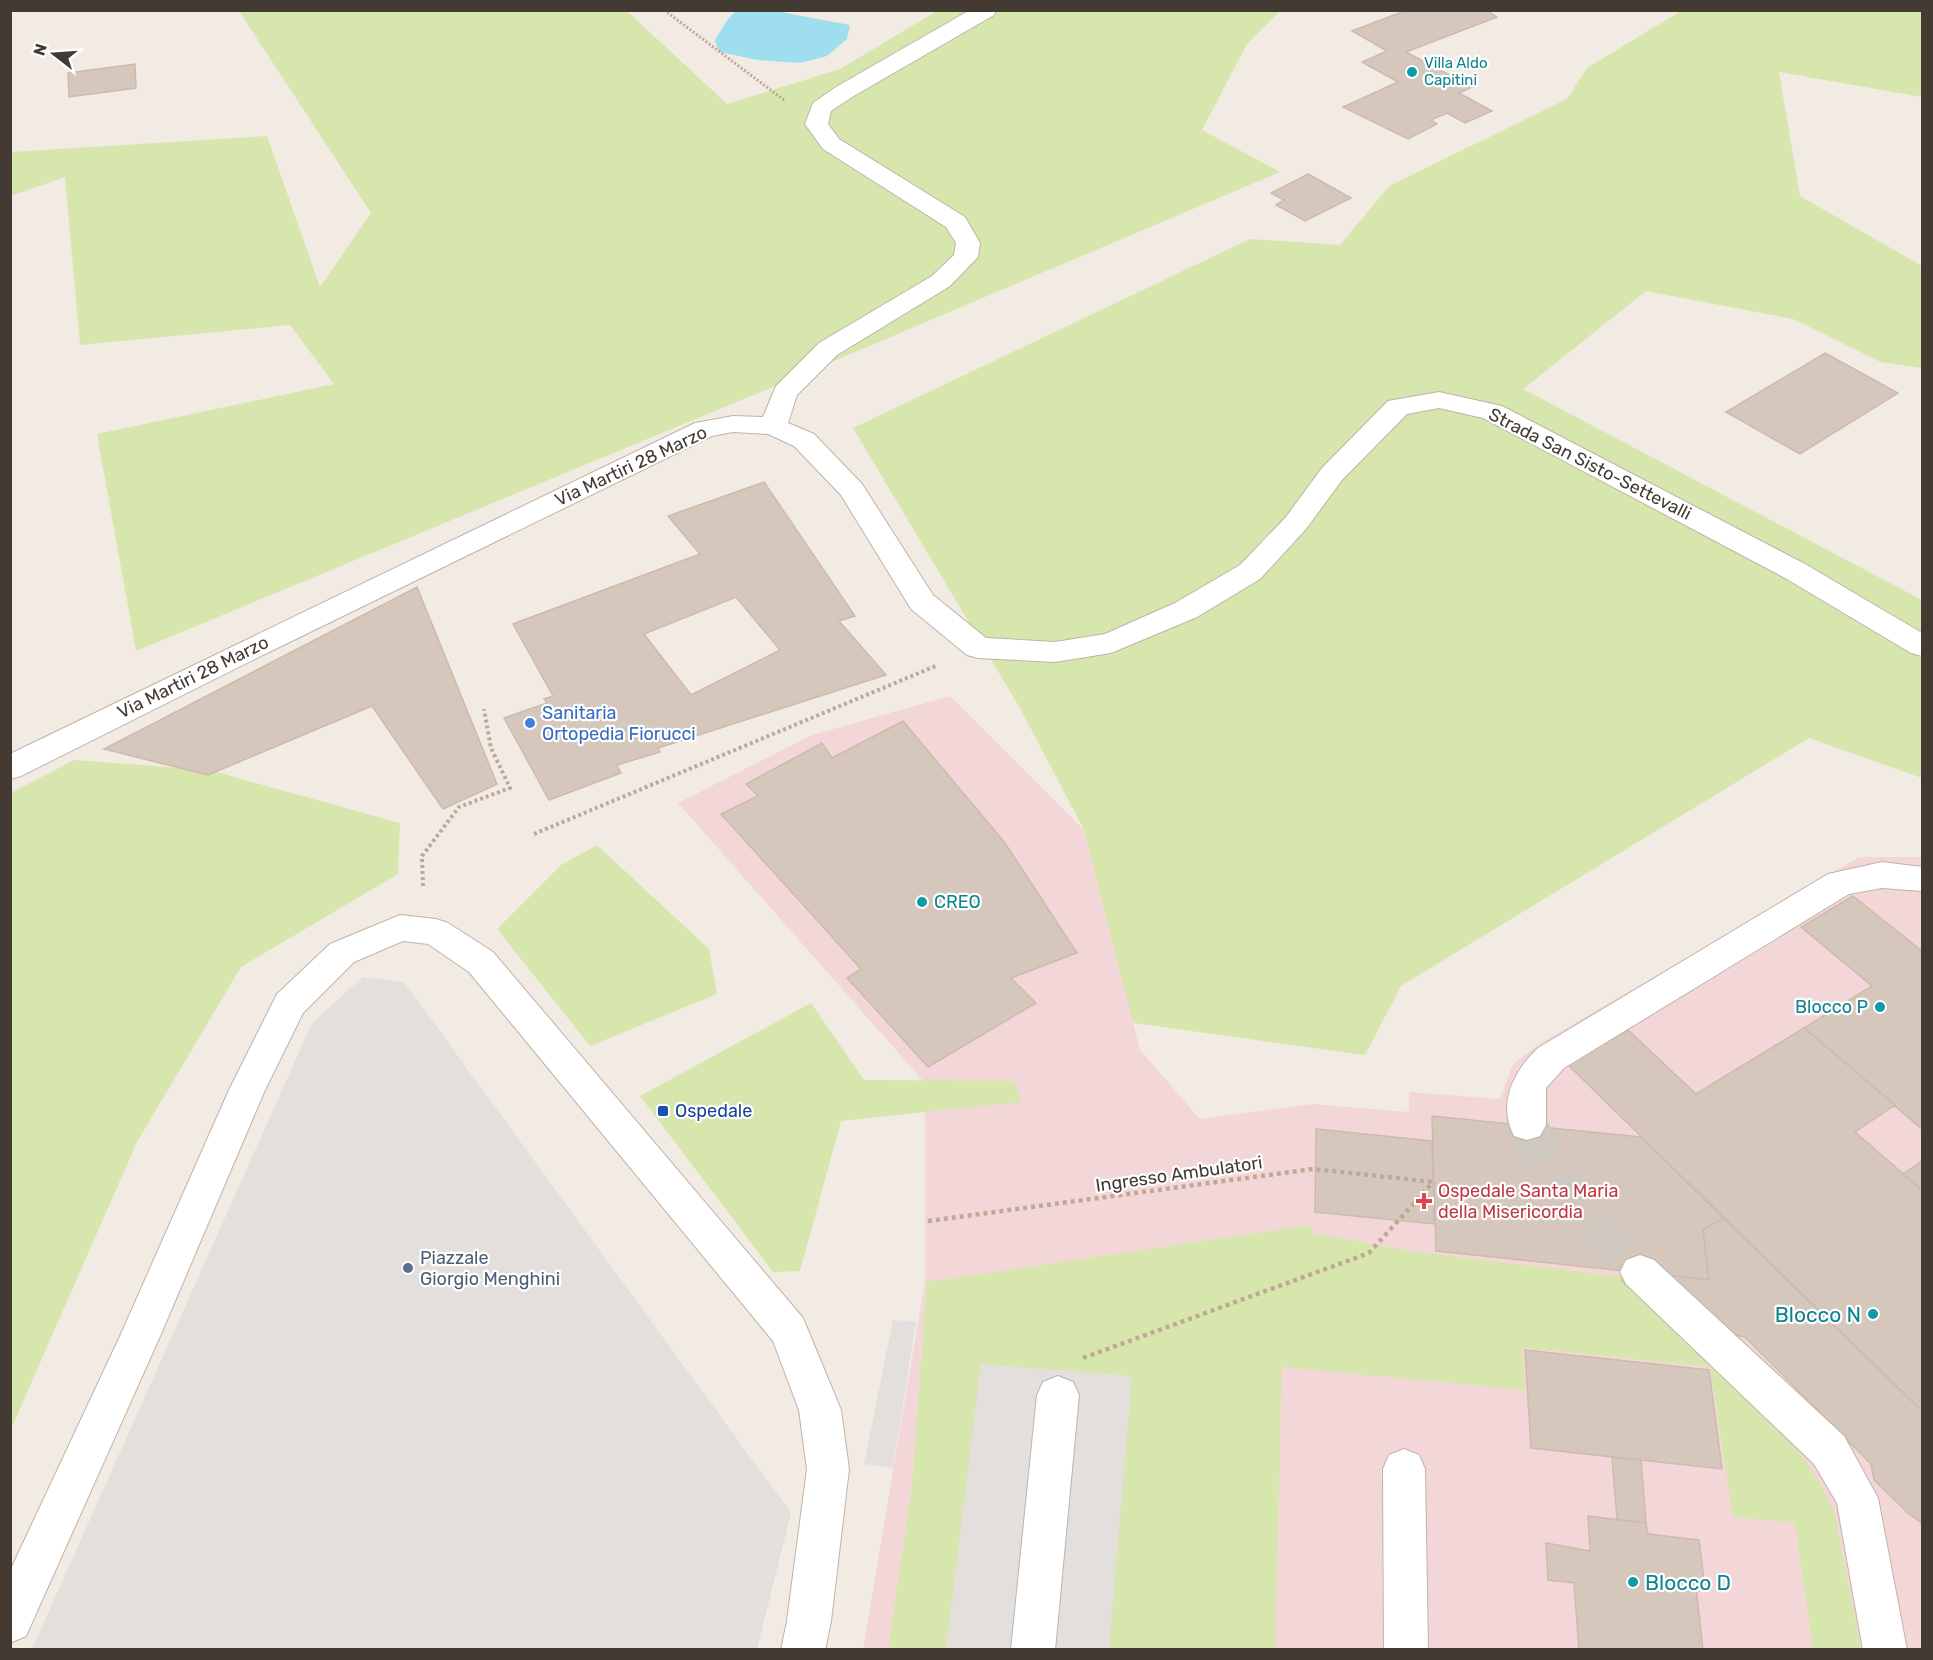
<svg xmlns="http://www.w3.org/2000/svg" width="1933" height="1660" font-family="Rubik,sans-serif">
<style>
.medical{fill:#f3d7d8}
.green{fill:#d7e6ac}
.parking{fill:#e2dfdc}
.water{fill:#9fdeef}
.building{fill:#d6c7bc;stroke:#cebaad;stroke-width:1.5;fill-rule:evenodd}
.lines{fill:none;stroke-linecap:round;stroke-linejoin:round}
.minor-tunnel{stroke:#cfc8c1;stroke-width:40;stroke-dasharray:40 20;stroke-linecap:butt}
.minor-casing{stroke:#c0b3a9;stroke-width:2}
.path-far2{stroke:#bea998;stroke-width:3;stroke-dasharray:2 2;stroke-linecap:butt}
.path-far1{stroke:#bea998;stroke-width:4;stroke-dasharray:3 3;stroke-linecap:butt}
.path{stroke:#bea998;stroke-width:4.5;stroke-dasharray:4 4;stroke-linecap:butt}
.minor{fill:#fff;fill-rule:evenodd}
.culture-dot{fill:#0f9aa8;stroke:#fff;stroke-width:2}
.shop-dot{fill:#3f7fe0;stroke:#fff;stroke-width:2}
.transit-dot{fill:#1a4fb4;stroke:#fff;stroke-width:2}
.health-dot{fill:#e0444e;stroke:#fff;stroke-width:2}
.service-dot{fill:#5c6f8a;stroke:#fff;stroke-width:2}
.labels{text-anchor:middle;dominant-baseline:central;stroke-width:4.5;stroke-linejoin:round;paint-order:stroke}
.far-culture-label{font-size:15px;fill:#0d838f;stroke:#fff;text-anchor:start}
.street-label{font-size:18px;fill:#433a34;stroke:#fff}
.shop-label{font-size:18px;fill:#366cbe;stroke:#fff;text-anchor:start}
.culture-label{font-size:18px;fill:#0d838f;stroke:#fff;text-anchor:start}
.transit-label{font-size:18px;fill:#164399;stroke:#fff;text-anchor:start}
.health-label{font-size:18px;fill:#be3a42;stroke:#fff;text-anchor:start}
.service-label{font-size:18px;fill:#4e5e75;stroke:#fff;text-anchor:start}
.near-culture-label{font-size:21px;fill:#0d838f;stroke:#fff;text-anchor:end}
</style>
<rect width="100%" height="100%" fill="#f2ebe4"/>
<polygon class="medical" points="950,696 1084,830 1140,1050 1200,1119 1312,1104 1409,1112 1409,1092 1500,1099 1513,1064 1539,1044 1859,857 1922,857 1922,1649 863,1649 925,1282 925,1083 678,803 812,735"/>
<g class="green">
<polygon points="239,11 627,11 727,104 840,69 937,11 1280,11 1247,44 1202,130 1280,172 756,394 136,651 97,434 334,384 290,325 80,345 65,177 11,196 11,152 267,136 320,287 371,213"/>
<polygon points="1681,11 1922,11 1922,97 1779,72 1800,196 1922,266 1922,368 1881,362 1793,319 1646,291 1523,389 1922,600 1922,778 1809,738 1401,986 1365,1055 1133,1023 1084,830 1020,708 853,428 1250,239 1340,245 1389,186 1567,99 1587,68"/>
<polygon points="74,760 209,770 400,823 398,874 241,967 137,1142 11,1429 11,793"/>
<polygon points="597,845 709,949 717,994 590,1046 497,929 561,865"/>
<polygon points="811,1003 864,1080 1014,1081 1021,1102 841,1121 800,1271 773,1272 640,1096"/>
<polygon points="1311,1225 1312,1233 1416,1252 1623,1277 1801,1454 1821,1485 1834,1512 1861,1649 1813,1649 1795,1523 1733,1517 1710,1367 1522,1347 1525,1390 1282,1367 1275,1650 1109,1649 1132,1376 981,1364 946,1649 888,1650 912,1486 927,1282"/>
</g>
<g class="parking">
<polygon points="363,977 404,982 791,1513 757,1649 32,1649 312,1023"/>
<polygon points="893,1320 916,1322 893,1468 864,1464"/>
<polygon points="981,1364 1132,1376 1109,1649 946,1650"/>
</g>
<polygon class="water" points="737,10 775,11 850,25 847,39 827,56 800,63 758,60 719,52 715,40 728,19"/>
<g class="building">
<polygon points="1407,10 1486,10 1497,17 1406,52 1472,87 1459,93 1492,111 1465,123 1447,113 1431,120 1437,124 1408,139 1343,107 1398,82 1362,62 1387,51 1352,31"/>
<polygon points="135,64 136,88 69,97 68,73"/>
<polygon points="1308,174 1351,198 1305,221 1276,205 1284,200 1271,193"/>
<polygon points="1825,353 1898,393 1800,454 1726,412"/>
<path d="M 764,482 L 855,616 L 839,621 L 886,675 L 658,748 L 660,752 L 617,765 L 621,773 L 549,800 L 504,718 L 547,703 L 544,699 L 553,696 L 513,624 L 700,554 L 668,516 ZM 736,597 L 780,650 L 691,695 L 644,634 Z"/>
<polygon points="417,587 497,784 443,809 372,706 208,775 104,749"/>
<polygon points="903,721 1005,843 1077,953 1011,978 1036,1003 928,1067 847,978 861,969 721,814 758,796 746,784 822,743 832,758"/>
<polygon points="1853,896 1922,951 1922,1129 1804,1028 1872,986 1801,927"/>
<polygon points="1804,1028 1895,1105 1855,1132 1922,1190 1922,1411 1567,1064 1628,1030 1696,1094"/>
<polygon points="1432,1116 1641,1137 1723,1218 1703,1230 1709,1280 1436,1251"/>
<polygon points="1316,1129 1432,1141 1434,1224 1315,1212"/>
<polygon points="1922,1161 1922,1190 1903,1174"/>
<polygon points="1723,1218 1922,1411 1922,1523 1909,1514 1874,1480 1871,1464 1745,1337 1730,1334 1668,1275 1709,1280 1703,1230"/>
<polygon points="1525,1350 1709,1370 1722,1469 1531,1448"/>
<polygon points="1612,1457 1641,1460 1646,1523 1617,1519"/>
<polygon points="1588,1516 1646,1523 1648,1534 1699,1540 1705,1588 1696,1587 1703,1650 1579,1650 1574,1583 1548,1580 1546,1543 1590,1551"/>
</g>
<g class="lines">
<polyline class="minor-tunnel" points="1527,1125 1555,1182 1640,1272"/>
<defs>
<g id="minor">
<polygon points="970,10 996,10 994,15 852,97 831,111 828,124 839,139 965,217 980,243 978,257 950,286 837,355 797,395 788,423 814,434 862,484 933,595 986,638 1055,642 1105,634 1175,603 1240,565 1286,517 1322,468 1388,401 1439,392 1502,406 1805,564 1922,633 1922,656 1911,653 1785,578 1483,418 1439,408 1407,414 1342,480 1306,529 1260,579 1197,617 1111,653 1055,662 978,658 967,655 911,609 841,495 794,446 768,434 733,432 712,436 263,655 21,776 10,779 10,754 695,423 733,416 763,417 776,386 819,343 932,276 954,255 956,243 946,227 823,149 805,124 813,103 836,87"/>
<path d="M 1882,862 L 1922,867 L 1922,891 L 1882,888 L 1849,894 L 1564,1068 L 1546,1088 L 1546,1125 L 1540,1136 L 1527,1140 L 1514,1136 C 1497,1103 1514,1071 1538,1048 L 1828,874 Z"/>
<polygon points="400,915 436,919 448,923 493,952 803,1318 841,1410 849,1469 831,1621 825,1650 781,1650 787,1621 807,1469 799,1410 773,1341 469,972 428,944 403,941 354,962 303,1013 265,1090 161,1334 26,1636 10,1643 10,1571 121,1334 229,1090 277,994 330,944"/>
<polygon points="1640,1255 1654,1260 1844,1436 1878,1498 1907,1650 1863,1650 1837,1503 1814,1464 1626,1284 1620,1272 1626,1260"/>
<polygon points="1058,1376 1073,1382 1079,1395 1055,1650 1011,1650 1037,1395 1043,1382"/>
<polygon points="1404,1449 1419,1455 1425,1469 1428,1650 1384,1650 1383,1469 1389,1455"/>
</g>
</defs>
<use href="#minor" class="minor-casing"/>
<polyline class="path-far2" points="664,10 784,100"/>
<g class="path-far1">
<polyline points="534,834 938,665"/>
<polyline points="423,886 422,856 459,807 510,788 491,748 484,709"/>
</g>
<g class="path">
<polyline points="928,1221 1313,1169 1434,1182"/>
<polyline points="1083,1358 1369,1253 1433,1182"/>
</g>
<use href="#minor" class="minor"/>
</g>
<g class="culture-dot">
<circle cx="1412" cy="72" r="6"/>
<circle cx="922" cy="902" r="6"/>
<circle cx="1880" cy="1007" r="6"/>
<circle cx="1873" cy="1314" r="6"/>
<circle cx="1633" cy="1582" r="6"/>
</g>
<circle class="shop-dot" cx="530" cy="723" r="6"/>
<rect class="transit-dot" x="657" y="1105" width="12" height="12" rx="3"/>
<path class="health-dot" d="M1421 1192h6v6h6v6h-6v6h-6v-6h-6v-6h6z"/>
<circle class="service-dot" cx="408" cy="1268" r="6"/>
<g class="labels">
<g class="far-culture-label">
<text x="1424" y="63">Villa Aldo<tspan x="1424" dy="17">Capitini</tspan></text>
</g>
<g class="street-label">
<text transform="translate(1590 464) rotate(27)">Strada San Sisto-Settevalli</text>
<text transform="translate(631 466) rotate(-25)">Via Martiri 28 Marzo</text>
<text transform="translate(193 677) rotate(-26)">Via Martiri 28 Marzo</text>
<text transform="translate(1179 1174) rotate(-8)">Ingresso Ambulatori</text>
</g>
<g class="shop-label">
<text x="542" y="713">Sanitaria<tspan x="542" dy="21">Ortopedia Fiorucci</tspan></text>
</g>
<g class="culture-label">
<text x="934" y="902">CREO</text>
<text x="1868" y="1007" text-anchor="end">Blocco P</text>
</g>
<g class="transit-label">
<text x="675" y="1111">Ospedale</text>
</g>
<g class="health-label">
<text x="1438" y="1191">Ospedale Santa Maria<tspan x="1438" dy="21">della Misericordia</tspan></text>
</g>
<g class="service-label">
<text x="420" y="1258">Piazzale<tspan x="420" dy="21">Giorgio Menghini</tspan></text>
</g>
<g class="near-culture-label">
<text x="1861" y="1314">Blocco N</text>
<text x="1645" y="1582" text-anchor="start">Blocco D</text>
</g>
</g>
<rect width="1933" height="1660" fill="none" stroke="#433a34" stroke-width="24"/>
<g transform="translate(54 54) rotate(287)" stroke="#ffffff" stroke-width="4.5" paint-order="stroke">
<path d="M0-4.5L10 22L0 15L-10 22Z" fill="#433a34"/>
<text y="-9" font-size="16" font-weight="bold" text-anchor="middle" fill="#433a34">N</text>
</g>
</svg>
